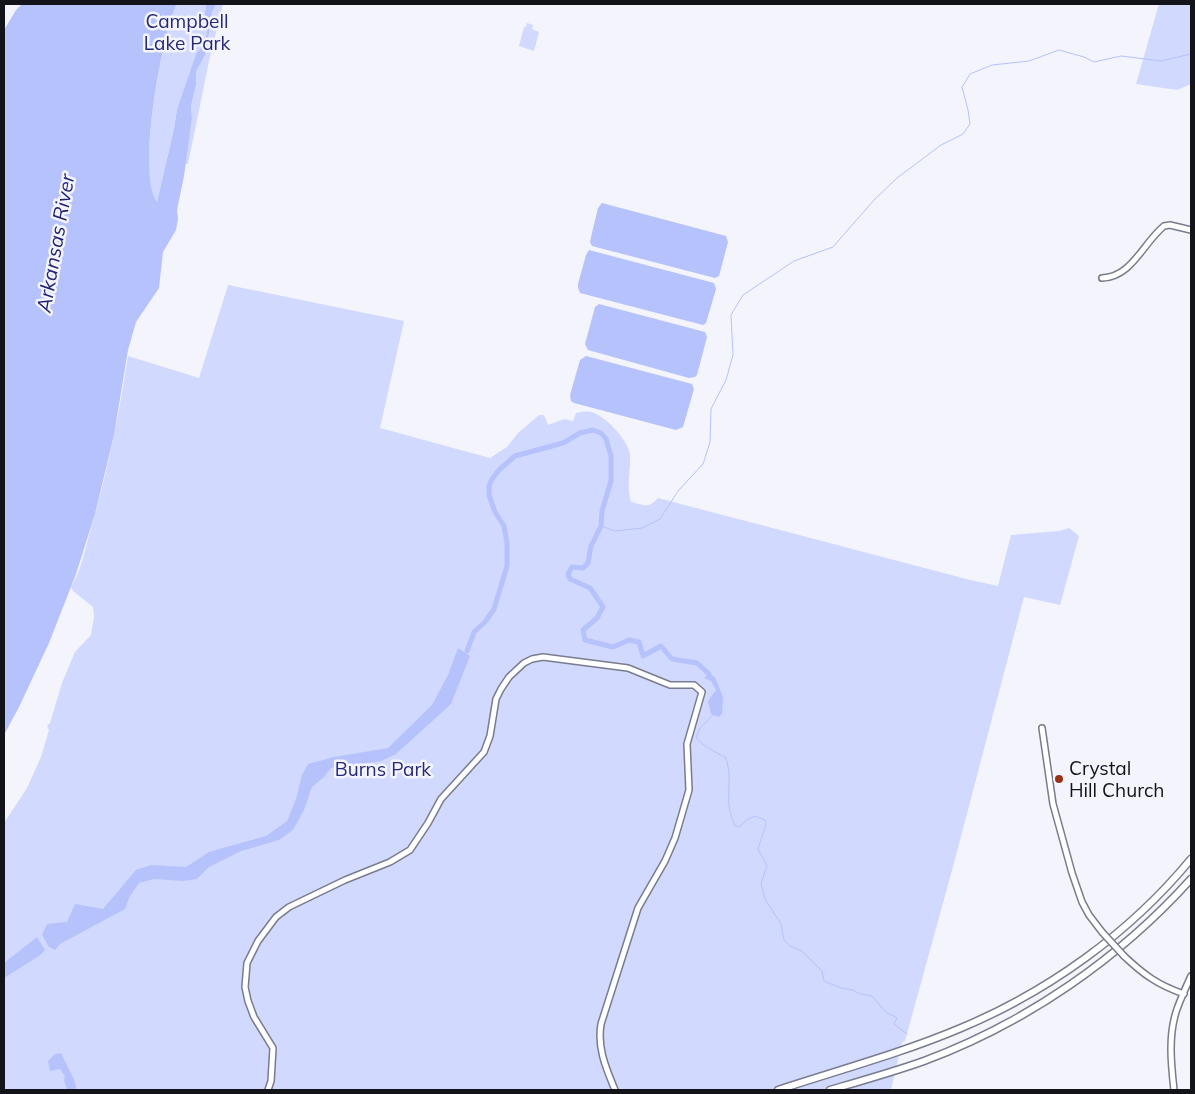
<svg xmlns="http://www.w3.org/2000/svg" width="1195" height="1094" font-family="Mulish,sans-serif">
<style>
.green{fill:#d1d9fe}
.water{fill:#b6c2fc}
.lines{fill:none;stroke-linecap:round;stroke-linejoin:round}
.stream{stroke:#b6c2fc;stroke-width:1}
.river{stroke:#b6c2fc;stroke-width:5}
.secondary-casing{stroke:#787c8d;stroke-width:8}
.primary-casing{stroke:#787c8d;stroke-width:8}
.highway-casing{stroke:#787c8d;stroke-width:9}
.secondary{stroke:#fff;stroke-width:5}
.primary{stroke:#fff;stroke-width:5}
.highway{stroke:#fff;stroke-width:6}
.secondary-bridge-casing{stroke:#787c8d;stroke-width:8;stroke-linecap:butt}
.secondary-bridge{stroke:#fff;stroke-width:5}
.poi-dot{fill:#9a3215;stroke:#f3f4fc;stroke-width:2}
.labels{text-anchor:middle;dominant-baseline:central;stroke-width:5;stroke-linejoin:round;paint-order:stroke}
.park-label{font-size:19px;fill:#262978;stroke:#f3f4fc}
.poi-label{font-size:19px;fill:#12141a;stroke:#f3f4fc;text-anchor:start}
.water-label{font-size:20px;font-style:italic;fill:#212271;stroke:#f3f4fc}
</style>
<rect width="100%" height="100%" fill="#f3f4fc"/>
<g class="green">
<path d="M 177,4 L 206,4 L 204,23 L 207,31 L 206,37 L 203,45 L 196,54 L 177,109 L 174,129 L 157,202 C 136,177 162,34 177,4 Z"/>
<polygon points="216,4 223,4 209,61 188,164 185,164 192,118 191,106 196,85 196,72 206,53 212,14"/>
<polygon points="1159,4 1191,4 1191,84 1177,90 1136,84"/>
<polygon points="527,23 533,25 532,29 539,32 534,51 519,46 524,27 526,27"/>
<path d="M 228,285 L 404,321 L 380,428 L 490,458 L 507,447 L 518,433 L 539,415 L 544,415 L 548,425 L 564,419 L 573,421 L 576,413 C 581,412 586,411 591,412 C 605,415 629,441 630,455 C 631,472 626,484 631,502 C 645,505 648,509 658,498 L 970,580 L 998,586 L 1011,535 L 1059,531 L 1069,528 L 1079,536 L 1060,605 L 1024,597 L 954,863 L 905,1041 L 902,1042 L 891,1090 L 4,1090 L 4,823 L 27,788 L 41,757 L 49,730 L 47,726 L 50,723 L 62,683 L 75,652 L 91,635 L 94,617 L 93,607 L 73,591 L 71,587 C 81,571 85,550 90,532 C 107,474 119,416 128,356 L 199,378 Z"/>
</g>
<g class="water">
<path d="M 22,4 L 177,4 C 162,33 136,177 157,202 L 174,129 L 177,109 L 196,54 L 203,45 L 206,37 L 207,31 L 204,23 L 206,4 L 216,4 L 212,13 L 206,53 L 196,72 L 196,85 L 191,106 L 192,118 L 184,176 L 177,210 L 178,219 L 176,230 L 163,252 L 159,288 L 136,322 L 128,350 L 114,435 L 95,514 L 76,574 L 49,643 L 19,707 L 4,735 L 4,30 L 16,10 Z"/>
<polygon points="602,203 726,236 728,242 719,276 715,278 592,246 590,242 591,237 598,208"/>
<polygon points="589,250 714,283 716,289 706,323 703,325 580,293 578,288 578,284 586,255"/>
<polygon points="599,304 705,332 707,337 697,375 695,377 689,378 588,350 585,344 595,307"/>
<polygon points="586,356 692,384 694,389 683,427 676,430 574,403 571,401 570,395 580,360"/>
<polygon points="458,648 470,656 451,704 396,754 381,761 360,764 354,768 339,766 331,768 323,778 312,787 304,810 293,830 279,840 241,851 209,867 197,879 183,881 154,879 139,883 130,896 125,909 60,944 55,950 49,947 42,935 47,924 67,922 75,904 103,909 136,870 151,865 186,867 209,852 266,836 287,821 296,799 302,775 308,764 334,757 388,748 432,705 448,675"/>
<polygon points="709,674 715,677 723,697 722,714 719,717 711,714 708,701 716,690 711,681 704,678"/>
<polygon points="37,937 45,950 39,956 4,978 4,963"/>
<polygon points="61,1053 75,1082 76,1088 74,1090 67,1090 64,1080 65,1076 60,1069 50,1071 48,1061 55,1054"/>
</g>
<g class="lines">
<g class="stream">
<polyline points="601,526 615,531 642,528 660,519 678,491 703,464 710,442 711,409 726,380 733,355 731,315 743,295 794,261 833,247 874,200 897,178 941,145 963,134 970,124 968,110 962,87 970,74 992,65 1029,61 1059,50 1084,57 1094,62 1121,56 1161,61 1191,54"/>
<path d="M 713,715 L 700,728 L 696,738 L 705,746 L 726,758 C 727,763 729,769 729,774 C 730,795 725,804 735,826 L 740,827 L 746,820 L 755,816 L 765,820 L 766,824 L 758,849 L 767,866 L 761,883 L 765,899 L 781,924 L 784,940 L 790,946 L 802,951 L 822,971 L 824,981 L 841,988 L 853,990 L 860,994 L 872,996 L 886,1012 L 897,1018 L 894,1024 L 907,1034"/>
</g>
<polyline class="river" points="467,651 474,632 485,622 494,609 507,566 507,543 504,526 495,512 489,495 489,486 492,479 499,470 515,456 563,443 580,433 593,430 601,433 606,439 611,456 611,481 602,511 601,526 591,546 588,563 583,568 572,567 568,574 570,579 590,588 603,607 597,618 583,630 585,640 613,647 629,640 639,642 643,656 661,646 672,659 697,663 709,674"/>
<defs>
<g id="secondary">
<path d="M 1102,278 C 1132,277 1143,243 1164,226 L 1170,225 L 1191,230"/>
<polyline points="1042,728 1053,804 1072,873 1082,902 1089,915 1102,932"/>
<path d="M 1124,956 C 1144,975 1158,985 1184,994"/>
<path d="M 268,1090 L 271,1081 L 273,1048 L 254,1017 L 248,1001 L 245,987 L 247,963 L 258,941 L 276,917 L 289,907 L 345,880 L 390,862 L 410,850 L 428,823 L 441,799 L 484,752 L 490,736 L 496,699 L 501,689 L 509,677 L 524,663 L 532,659 L 543,657 L 628,668 L 670,685 L 694,685 L 702,692 L 687,744 L 689,790 L 675,838 L 665,861 L 638,908 L 601,1024 C 597,1048 606,1068 615,1090"/>
</g>
<path id="primary" d="M 1174,1090 C 1171,1063 1168,1035 1177,1009 C 1181,998 1186,987 1191,976"/>
<g id="highway">
<path d="M 778,1090 C 839,1070 902,1053 961,1028 C 1049,991 1130,933 1191,859"/>
<path d="M 830,1090 C 861,1081 893,1072 924,1061 C 1026,1023 1119,959 1191,879"/>
</g>
</defs>
<use href="#secondary" class="secondary-casing"/>
<use href="#primary" class="primary-casing"/>
<use href="#highway" class="highway-casing"/>
<use href="#secondary" class="secondary"/>
<use href="#primary" class="primary"/>
<use href="#highway" class="highway"/>
<defs>
<polyline id="secondary-bridge" points="1102,932 1124,956"/>
</defs>
<use href="#secondary-bridge" class="secondary-bridge-casing"/>
<use href="#secondary-bridge" class="secondary-bridge"/>
</g>
<circle class="poi-dot" cx="1059" cy="779" r="5"/>
<g class="labels">
<g class="park-label">
<text x="187" y="21">Campbell<tspan x="187" dy="22">Lake Park</tspan></text>
<text x="383" y="769">Burns Park</text>
</g>
<g class="poi-label">
<text x="1069" y="768">Crystal<tspan x="1069" dy="22">Hill Church</tspan></text>
</g>
<g class="water-label">
<text transform="translate(55 243) rotate(-80)">Arkansas River</text>
</g>
</g>
<rect width="1195" height="1094" fill="none" stroke="#12141a" stroke-width="10"/>
</svg>
